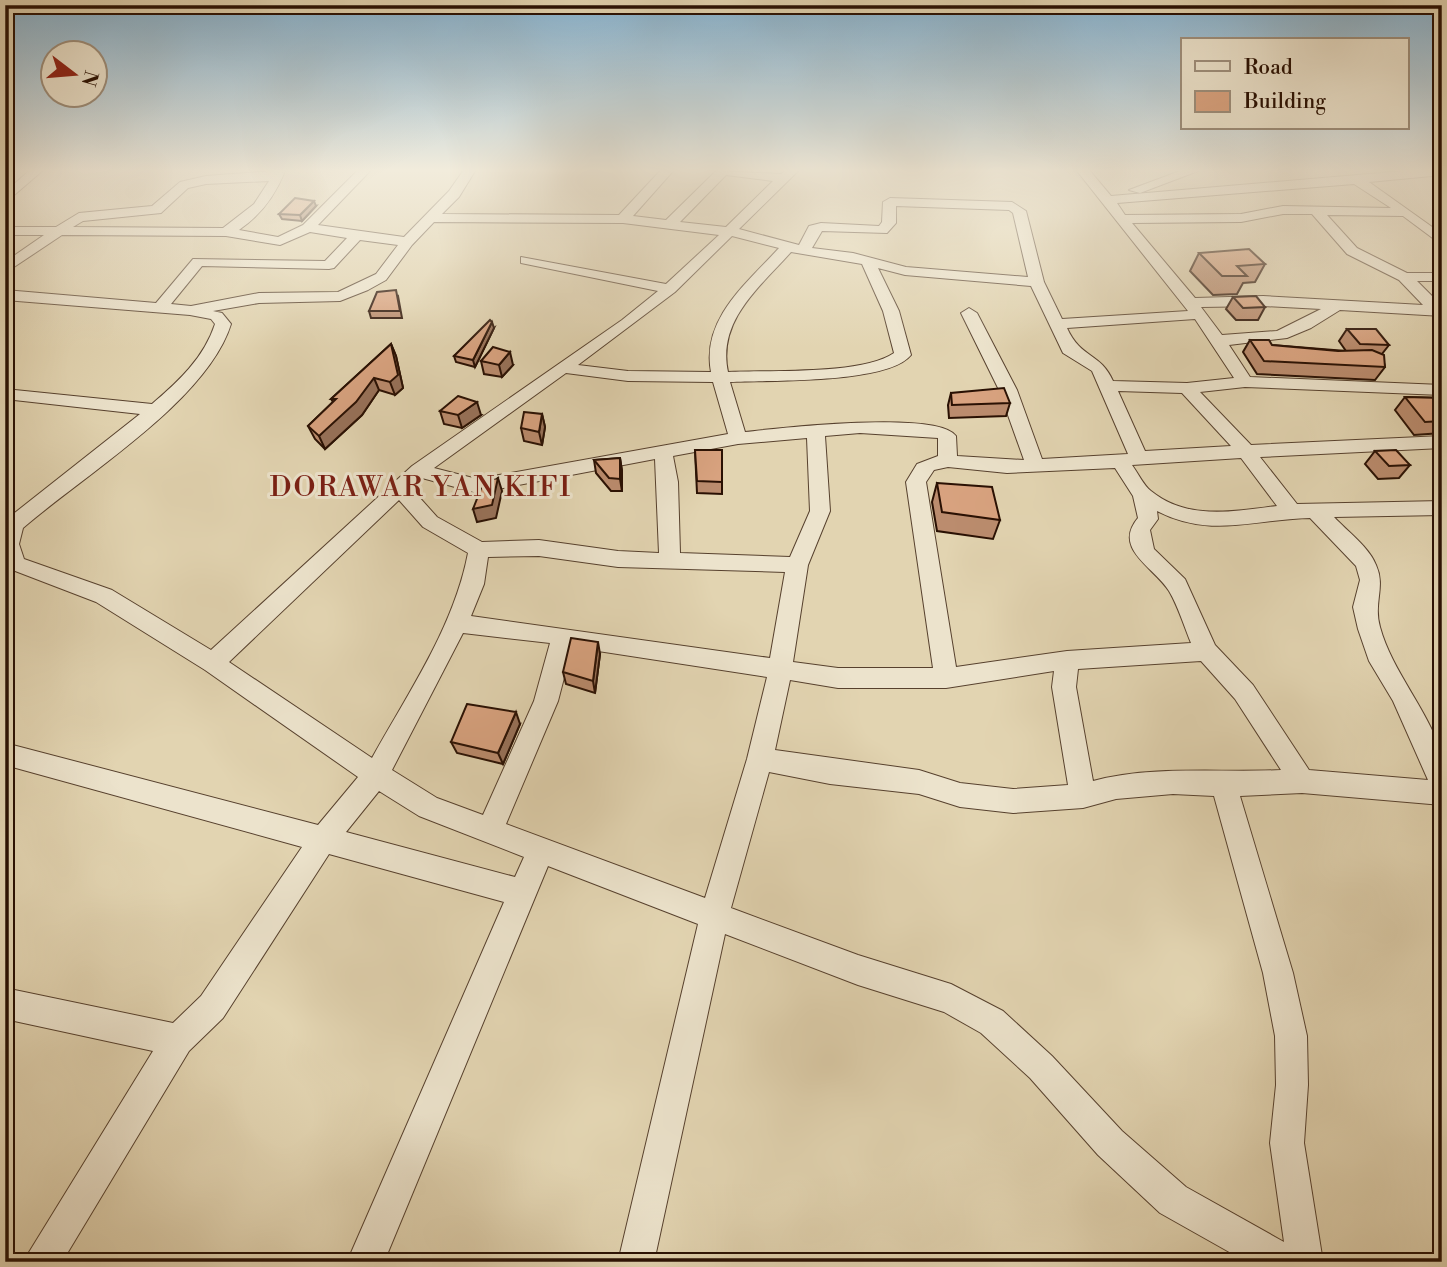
<svg xmlns="http://www.w3.org/2000/svg" width="1447" height="1267" font-family="'Libre Bodoni',serif">
<style>
.lines{fill:none;stroke-linecap:round;stroke-linejoin:round}
.minor-casing{stroke:#57412e;stroke-width:2}
.minor{fill:#ece3cc;fill-rule:evenodd}
.wall{fill:#bb8c6e;stroke:#291003;stroke-width:2}
.shaded-wall{fill:#98725a;stroke:#291003;stroke-width:2}
.building{fill:#d9a380;stroke:#291003;stroke-width:2}
.labels{text-anchor:middle;dominant-baseline:central;stroke-width:6;stroke-linejoin:round;paint-order:stroke}
.quarter-label{font-size:28px;letter-spacing:2px;fill:#7a1f14;stroke:#ece3cc}
</style>
<rect width="100%" height="100%" fill="#e2d4b1"/>
<filter id="stains"><feTurbulence type="fractalNoise" baseFrequency=".00286" numOctaves="4"/><feColorMatrix values="0 0 0 0 .2 0 0 0 0 .09 0 0 0 0 .02 0 0 0 .5 -.17"/></filter>
<radialGradient id="worn" r=".72"><stop offset=".6" stop-color="#630" stop-opacity="0"/><stop offset="1" stop-color="#630" stop-opacity=".3"/></radialGradient>
<g class="lines">
<defs>
<g id="minor">
<polygon points="29,171 42,171 5,203 5,192"/>
<path d="M 273,171 L 285,171 C 275,196 261,215 239,230 L 278,237 L 303,225 L 357,171 L 370,171 L 318,225 L 404,237 L 449,191 L 463,171 L 475,171 L 459,197 L 442,214 L 619,215 L 660,171 L 673,171 L 633,216 L 666,220 L 716,171 L 781,174 L 785,171 L 798,171 L 739,229 L 799,245 L 809,226 L 821,223 L 879,226 L 882,222 L 883,202 L 890,198 L 1012,202 L 1026,211 L 1044,282 L 1062,319 L 1188,311 L 1077,171 L 1090,171 L 1111,196 L 1404,171 L 1442,171 L 1442,175 L 1369,182 L 1442,234 L 1442,245 L 1403,216 L 1327,215 L 1357,248 L 1407,273 L 1442,273 L 1442,281 L 1417,281 L 1442,306 L 1442,316 L 1340,310 L 1311,328 L 1287,338 L 1229,345 L 1250,377 L 1442,385 L 1442,395 L 1245,387 L 1200,392 L 1251,445 L 1442,436 L 1442,448 L 1260,457 L 1297,504 L 1442,501 L 1442,515 L 1334,517 C 1347,531 1369,547 1376,565 C 1386,587 1373,602 1380,627 C 1392,671 1426,707 1441,752 C 1446,767 1442,789 1442,805 L 1302,793 L 1240,796 L 1293,973 L 1307,1036 L 1308,1085 L 1304,1143 L 1323,1262 L 1247,1262 L 1160,1213 L 1098,1155 L 1030,1078 L 981,1033 L 944,1012 L 858,985 L 725,934 L 654,1262 L 618,1262 L 698,924 L 548,866 L 384,1262 L 347,1262 L 504,902 L 329,854 L 223,1018 L 189,1051 L 62,1262 L 23,1262 L 153,1051 L 5,1019 L 5,988 L 173,1023 L 201,996 L 302,847 L 5,765 L 5,743 L 318,825 L 358,777 L 205,670 L 96,602 L 10,569 L 5,563 L 7,519 L 140,414 L 5,399 L 5,389 L 152,404 C 178,382 204,358 215,324 L 211,319 L 190,315 L 5,300 L 5,290 L 156,303 L 193,259 L 325,261 L 347,238 L 310,232 L 280,245 L 226,236 L 62,235 L 5,273 L 5,262 L 44,235 L 5,235 L 5,227 L 56,227 L 79,213 L 152,206 L 180,182 L 206,176 ZM 726,175 L 773,181 L 726,227 L 680,222 ZM 269,181 L 254,204 L 223,228 L 73,227 L 83,221 L 161,213 L 188,188 L 206,184 ZM 1354,184 L 1391,208 L 1283,206 L 1241,214 L 1125,215 L 1117,203 ZM 896,206 L 1009,210 L 1013,213 L 1028,277 L 906,267 L 853,253 L 812,248 L 822,231 L 887,233 L 896,223 ZM 1283,214 L 1312,214 L 1347,254 L 1399,280 L 1423,305 L 1263,296 L 1195,298 L 1132,223 L 1241,222 ZM 434,222 L 623,223 L 719,235 L 666,284 L 521,257 L 521,263 L 658,291 L 622,320 L 412,466 L 211,650 L 112,590 L 24,559 L 19,544 L 23,528 C 84,475 207,401 231,324 L 222,313 L 213,311 L 259,303 L 340,301 L 368,290 L 386,280 L 412,245 ZM 732,236 L 779,248 C 747,283 701,319 711,372 L 628,371 L 578,365 L 675,292 ZM 360,240 L 398,245 L 376,274 L 338,292 L 259,293 L 191,306 L 171,304 L 202,266 L 329,269 L 334,268 ZM 791,252 L 862,264 L 883,311 L 894,353 C 862,375 769,370 728,372 C 717,320 760,287 791,252 ZM 878,268 L 905,275 L 1031,286 L 1063,353 L 1092,371 L 1128,454 L 1042,459 L 1017,390 L 977,313 L 969,308 L 961,313 L 999,390 L 1024,460 L 957,456 L 956,436 C 938,410 780,428 745,432 L 730,382 C 769,380 888,384 911,355 L 899,311 ZM 1263,306 L 1321,309 L 1277,331 L 1222,335 L 1201,307 ZM 1195,319 L 1234,378 L 1187,383 L 1113,381 C 1100,352 1081,359 1067,328 ZM 566,373 L 628,381 L 713,382 L 728,434 L 477,479 L 434,468 ZM 1118,391 L 1182,393 L 1231,446 L 1145,451 ZM 860,433 L 938,438 L 938,456 L 917,464 L 906,482 L 933,668 L 838,668 L 793,662 L 808,565 L 830,511 L 825,436 ZM 807,438 L 810,511 L 790,557 L 680,553 L 678,482 L 673,456 L 738,444 ZM 1241,458 L 1277,506 C 1235,511 1188,521 1151,491 C 1144,486 1138,473 1132,465 ZM 655,459 L 659,553 L 618,551 L 539,540 L 482,542 L 437,517 L 411,488 L 422,478 L 477,493 ZM 948,467 L 1007,473 L 1115,468 L 1133,496 L 1138,518 C 1112,549 1154,567 1169,591 C 1178,606 1184,626 1191,643 L 1067,651 L 956,667 L 926,482 L 934,470 ZM 399,500 L 423,527 L 468,553 C 454,627 408,693 372,758 L 229,662 ZM 1157,511 C 1212,539 1254,519 1310,518 L 1356,566 L 1360,580 L 1353,607 L 1358,629 L 1369,661 L 1393,701 L 1428,780 L 1309,770 L 1253,685 L 1215,645 L 1185,579 L 1154,549 L 1150,530 L 1158,519 ZM 539,556 L 618,567 L 785,572 L 770,658 L 471,616 L 484,584 L 488,557 ZM 463,633 L 550,643 L 534,701 L 483,815 L 437,798 L 392,770 ZM 572,647 L 767,677 L 747,759 L 705,898 L 506,824 L 558,701 ZM 1201,661 L 1235,699 L 1281,770 C 1218,773 1154,765 1093,781 L 1076,687 L 1078,669 ZM 1054,671 L 1052,687 L 1068,785 L 1013,789 L 960,783 L 919,770 L 775,750 L 790,680 L 838,688 L 946,688 ZM 769,772 L 830,784 L 919,794 L 960,807 L 1013,813 L 1083,808 L 1116,799 L 1173,794 L 1214,796 L 1263,973 L 1275,1036 L 1276,1085 L 1270,1143 L 1284,1242 L 1186,1187 L 1122,1131 L 1052,1056 L 1003,1011 L 951,984 L 858,955 L 731,908 ZM 379,791 L 419,816 L 524,857 L 515,877 L 346,832 Z"/>
<polygon points="1180,171 1198,171 1140,193 1129,190"/>
</g>
</defs>
<use href="#minor" class="minor-casing"/>
<use href="#minor" class="minor"/>
</g>
<g class="wall">
<polygon points="316,206 302,221 282,219 279,214"/>
<polygon points="1199,253 1265,264 1255,282 1243,283 1237,294 1213,295 1190,271"/>
<polygon points="398,296 402,318 371,318 369,311"/>
<polygon points="1233,297 1265,307 1258,320 1236,320 1226,309"/>
<polygon points="494,328 475,367 456,362 454,356"/>
<polygon points="1347,329 1389,345 1382,354 1385,367 1375,380 1257,374 1243,352 1250,340 1272,345 1346,351 1339,341"/>
<polygon points="391,344 396,356 403,388 395,395 379,390 362,415 325,449 315,439 308,426 333,402 331,399"/>
<polygon points="481,361 513,365 502,377 484,374"/>
<polygon points="951,393 1010,403 1006,416 949,418 948,405"/>
<polygon points="1405,397 1442,398 1442,433 1414,435 1395,410"/>
<polygon points="440,411 481,415 462,428 444,424"/>
<polygon points="542,414 545,427 542,445 524,441 521,428"/>
<polygon points="695,450 722,450 722,494 697,493"/>
<polygon points="1375,451 1410,465 1399,478 1378,479 1365,464"/>
<polygon points="620,458 622,471 622,491 611,491 596,473 594,460"/>
<polygon points="937,483 1000,520 993,539 937,531 932,502"/>
<polygon points="600,654 595,693 566,684 563,672"/>
<polygon points="520,724 503,764 457,753 451,742"/>
</g>
<g class="shaded-wall">
<polygon points="314,201 316,206 302,221 300,215"/>
<polygon points="492,322 494,328 475,367 473,360"/>
<polygon points="391,344 396,356 403,388 395,395 390,382"/>
<polygon points="510,352 513,365 502,377 499,365"/>
<polygon points="374,378 379,390 362,415 325,449 319,436"/>
<polygon points="477,402 481,415 462,428 458,415"/>
<polygon points="542,414 545,427 542,445 539,432"/>
<polygon points="620,458 622,471 622,491 620,479"/>
<polygon points="498,478 502,491 496,518 477,522 473,509"/>
<polygon points="598,642 600,654 595,693 593,681"/>
<polygon points="516,712 520,724 503,764 498,753"/>
</g>
<g class="building">
<polygon points="295,198 314,201 300,215 279,214"/>
<polygon points="1249,249 1265,264 1237,266 1247,276 1222,276 1199,253"/>
<polygon points="396,290 400,311 369,311 377,292"/>
<polygon points="1256,296 1265,307 1243,308 1233,297"/>
<polygon points="490,320 492,322 473,360 454,356"/>
<polygon points="1347,329 1376,329 1389,345 1360,344"/>
<polygon points="1250,340 1269,340 1272,345 1338,351 1372,350 1384,355 1385,367 1264,361"/>
<polygon points="391,344 398,375 390,382 374,378 356,402 319,436 308,426 336,399 331,399"/>
<polygon points="493,347 510,352 499,365 481,361"/>
<polygon points="1004,388 1010,403 952,405 951,393"/>
<polygon points="458,396 477,402 458,415 440,411"/>
<polygon points="1405,397 1442,398 1442,421 1425,422"/>
<polygon points="524,412 542,414 539,432 521,428"/>
<polygon points="695,450 722,450 722,482 697,481"/>
<polygon points="1396,450 1410,465 1389,466 1375,451"/>
<polygon points="620,458 620,479 609,478 594,460"/>
<polygon points="498,478 492,505 473,509 484,481"/>
<polygon points="937,483 992,487 1000,520 942,512"/>
<polygon points="571,638 598,642 593,681 563,672"/>
<polygon points="467,704 516,712 498,753 451,742"/>
</g>
<linearGradient id="sky" x2="0" y2="1"><stop stop-color="#87b5d4"/><stop offset="0.49" stop-color="#f2ecdc"/><stop offset="1" stop-color="#f2ecdc" stop-opacity="0"/></linearGradient>
<rect width="1447" height="348" fill="url(#sky)"/>
<g class="labels">
<g class="quarter-label">
<text x="421" y="487">DORAWAR YAN KIFI</text>
</g>
</g>
<rect width="1447" height="1267" fill="none" stroke="#e2d4b1" stroke-width="28"/>
<rect x="7" y="7" width="1433" height="1253" fill="none" stroke="#291003" stroke-width="3.5"/>
<rect x="14" y="14" width="1419" height="1239" fill="none" stroke="#291003" stroke-width="2"/>
<rect x="1181" y="38" width="228" height="91" fill="#ece3cc" stroke="#9e8f7c" stroke-width="2"/>
<rect x="1195" y="61" width="35" height="10" fill="#ece3cc" stroke="#9e8f7c" stroke-width="2"/>
<text x="1244" y="74" font-size="21" fill="#291003">Road</text>
<rect x="1195" y="91" width="35" height="21" fill="#d9a380" stroke="#9e8f7c" stroke-width="2"/>
<text x="1244" y="108" font-size="21" fill="#291003">Building</text>
<g transform="translate(74 74) rotate(106)"><circle r="33" fill="#ece3cc" stroke="#9e8f7c" stroke-width="2"/>
<path d="M0-5L12 26L0 18L-12 26Z" fill="#8f2418"/>
<text y="-10" font-size="19" font-weight="bold" text-anchor="middle" fill="#291003">N</text>
</g>
<rect width="100%" height="100%" filter="url(#stains)"/>
<rect width="100%" height="100%" fill="url(#worn)"/>
</svg>
